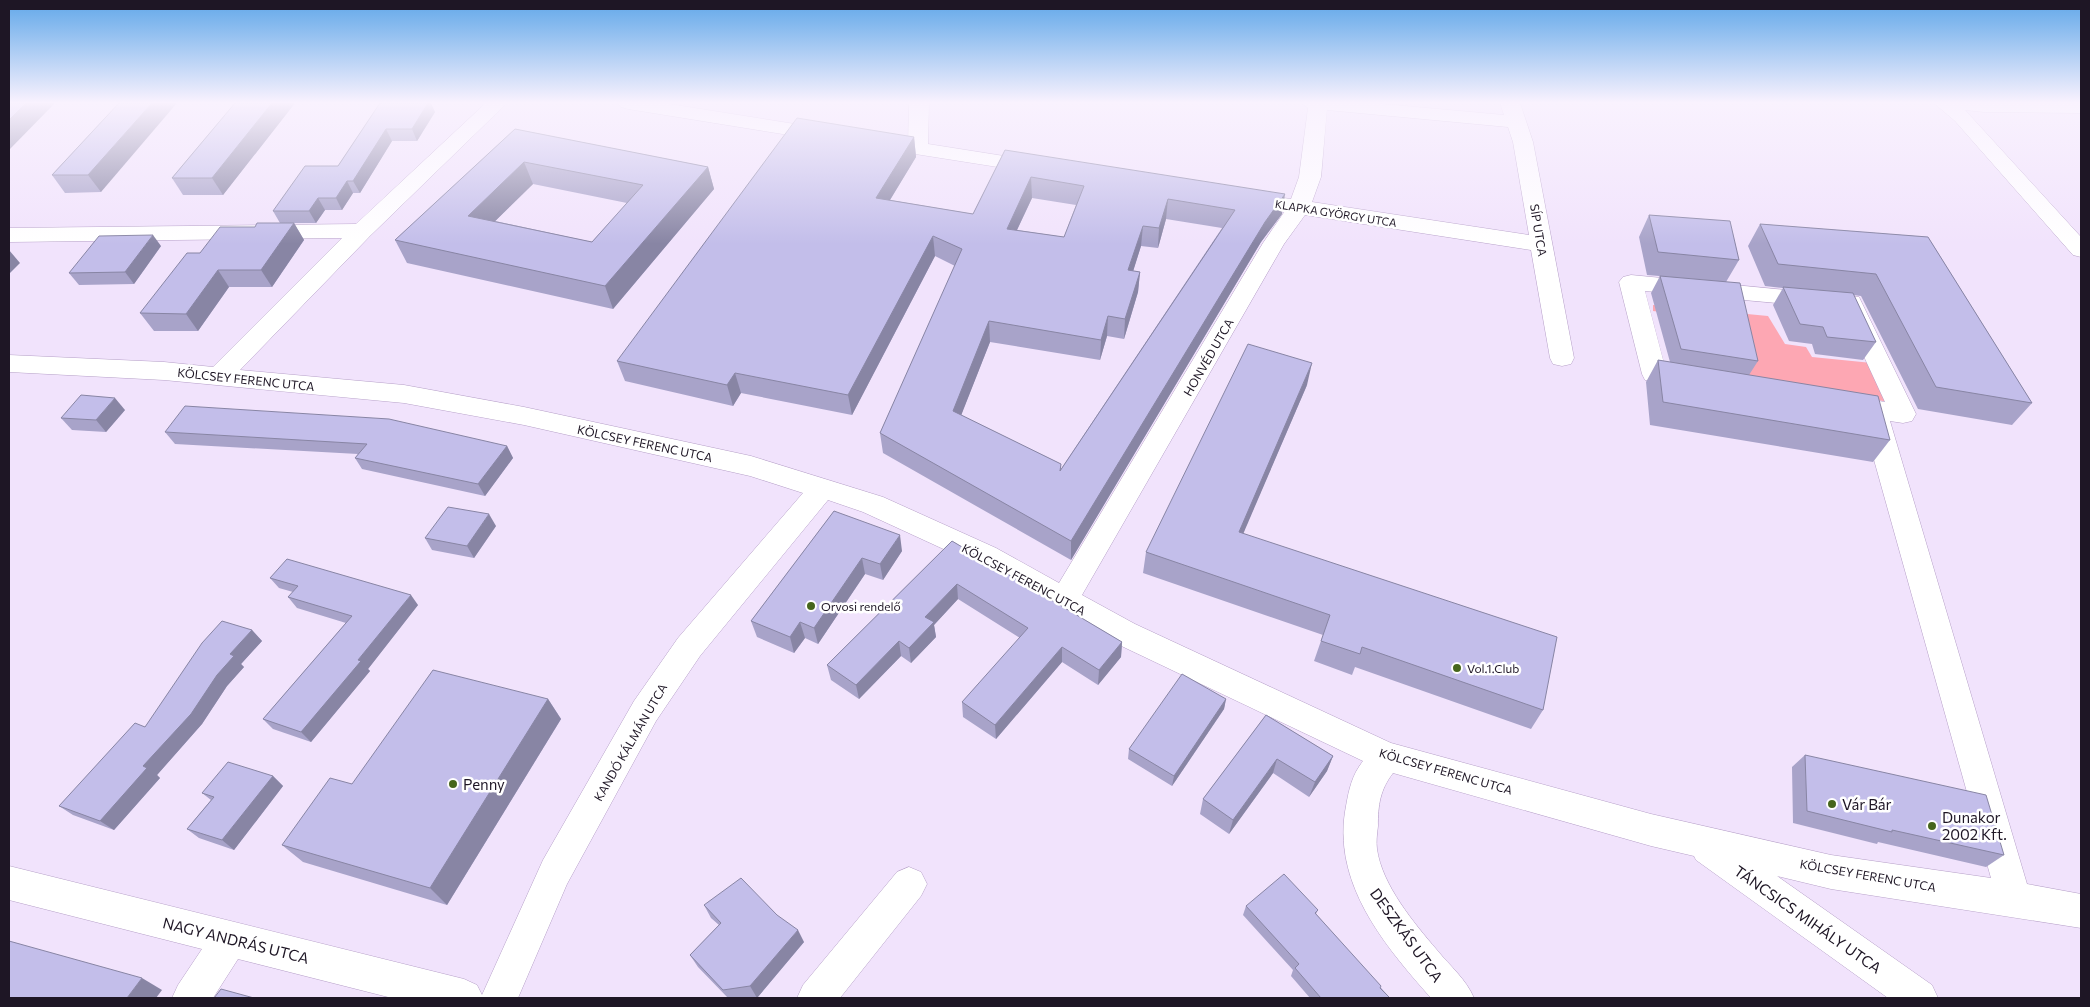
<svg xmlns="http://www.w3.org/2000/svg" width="2090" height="1007" font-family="Commissioner,sans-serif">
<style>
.green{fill:#fda7b3}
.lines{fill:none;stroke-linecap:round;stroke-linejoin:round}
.street-casing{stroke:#b6a0c8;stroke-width:1}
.street{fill:#fff;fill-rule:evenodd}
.wall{fill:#a8a3c9;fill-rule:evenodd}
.shaded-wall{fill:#8885a4}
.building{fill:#c3beea;stroke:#8885a4;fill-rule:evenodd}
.poi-dot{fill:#46661c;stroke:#fff;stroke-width:2}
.labels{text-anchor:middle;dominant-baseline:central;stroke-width:5;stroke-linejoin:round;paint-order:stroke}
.far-street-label{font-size:11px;fill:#1e1625;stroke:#fff}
.street-label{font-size:12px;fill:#1e1625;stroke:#fff}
.poi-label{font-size:12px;fill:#1e1625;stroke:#fff;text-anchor:start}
.near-poi-label{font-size:15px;fill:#1e1625;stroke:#fff;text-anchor:start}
.near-street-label{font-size:15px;fill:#1e1625;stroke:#fff}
</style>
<rect width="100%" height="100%" fill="#f1e3fc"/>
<polygon class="green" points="1653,305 1768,316 1785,344 1806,347 1812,357 1872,363 1890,402 1673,368 1739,322 1653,311"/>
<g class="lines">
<defs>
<g id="street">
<path d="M 486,103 L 507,103 L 370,236 L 240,370 L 404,385 L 524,407 L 751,456 L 883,497 L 996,548 L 1059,583 L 1263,243 L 1285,211 L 1239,204 L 1236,199 L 1239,194 L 1247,193 L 1291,199 L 1299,177 L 1308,108 L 1302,103 L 1372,103 L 1504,115 L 1500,103 L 1520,103 L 1533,142 L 1574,358 L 1571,364 L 1562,366 L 1553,364 L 1550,358 L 1531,250 L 1305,215 L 1284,244 L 1082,595 L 1135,624 L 1391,743 L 1651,814 L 1831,855 L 1991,878 L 1862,417 L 1645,380 L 1642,374 L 1619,282 L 1623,277 L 1631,275 L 1859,297 L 1916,414 L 1912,421 L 1903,423 L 1890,421 L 2027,884 L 2081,894 L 2081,928 L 1831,889 L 1777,876 L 1932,985 L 1938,998 L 1888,998 L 1696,860 L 1694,856 L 1651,846 L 1393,773 C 1380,790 1378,805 1378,826 C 1377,834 1376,842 1377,849 C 1382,885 1414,923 1437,950 C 1450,966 1466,979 1474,998 L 1431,998 C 1384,945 1331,882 1346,806 C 1349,789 1352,775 1363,761 L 1113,642 L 976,564 L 863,512 L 828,500 L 700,656 L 656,721 L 567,884 L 518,998 L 392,998 L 238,959 L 213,998 L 172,998 L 178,985 L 202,949 L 9,900 L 9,866 L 464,979 L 477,985 L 482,995 L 543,860 L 634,701 L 678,638 L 803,493 L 750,476 L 524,425 L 404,403 L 164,380 L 9,372 L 9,355 L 164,362 L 213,367 L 342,238 L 9,242 L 9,228 L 356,224 ZM 1327,110 L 1508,127 L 1513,142 L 1529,235 L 1312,202 L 1321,177 ZM 1645,291 L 1842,309 L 1885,402 L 1665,367 Z"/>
<polygon points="618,103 663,103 826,129 833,131 836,135 833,139 826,141 628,109 621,107"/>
<polygon points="909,103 929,103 928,144 1036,161 1043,163 1046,167 1043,171 1036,173 871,147 868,143 871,139 878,137 908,141"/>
<polygon points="1934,103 2081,103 2081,113 1984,112 1965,110 2081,237 2081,257 2073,255 1955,121"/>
<polygon points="909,867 921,872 927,884 921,896 840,998 797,998 803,985 897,872"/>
</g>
</defs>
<use href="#street" class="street-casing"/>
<use href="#street" class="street"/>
</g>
<g class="wall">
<polygon points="119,103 101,192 65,193 52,175"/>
<polygon points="235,103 295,103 223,195 183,195 172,178"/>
<polygon points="380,103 435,112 417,141 392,141 360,193 353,193 342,210 325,210 316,223 280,223 273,211 338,166"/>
<path d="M 515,129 L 708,167 L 714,189 L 613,309 L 407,263 L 395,240 ZM 533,184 L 627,203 L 592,242 L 495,221 Z"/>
<path d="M 914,137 L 916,157 L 890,200 L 973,214 L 1005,150 L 1282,214 L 1261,242 L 1071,560 L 883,453 L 880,433 L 955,266 L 935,256 L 852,415 L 741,393 L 733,406 L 625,381 L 617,361 ZM 1032,198 L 1076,205 L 1064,237 L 1017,230 ZM 1166,219 L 1222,228 L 1061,469 L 1061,464 L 961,415 L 990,342 L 1100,360 L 1107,336 L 1124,339 L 1138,292 L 1140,272 L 1133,271 L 1141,246 L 1158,248 Z"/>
<polygon points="1649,215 1739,260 1726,282 1758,361 1749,375 1890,440 1873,462 1650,425 1646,382 1658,360 1670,362 1651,293 1660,276 1684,278 1647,275 1639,237"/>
<polygon points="294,223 304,240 272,287 229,287 198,331 154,331 140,313 200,253 255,227"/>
<polygon points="1760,224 1928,237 2032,403 2012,425 1918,409 1861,296 1853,295 1876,342 1863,360 1815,354 1812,344 1789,341 1773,305 1783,288 1765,286 1748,246"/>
<polygon points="161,246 134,284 79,285 69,273"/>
<polygon points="1307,385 1243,533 1543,710 1531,729 1355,667 1352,675 1314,661 1323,635 1143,573 1146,552"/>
<polygon points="125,410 106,432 72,430 61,418"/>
<polygon points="165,432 507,446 513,458 485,496 362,469 355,458 358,454 175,444"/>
<polygon points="834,511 902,551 883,580 865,574 818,644 805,638 794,653 757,637 751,621"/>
<polygon points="496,526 474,558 432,550 425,538"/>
<polygon points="952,541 1122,642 1121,657 1098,685 1062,662 996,739 963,717 962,702 1020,638 958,599 934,625 936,637 911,663 901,656 859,699 831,680 827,665"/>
<polygon points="270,578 418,605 368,669 370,671 311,742 273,729 263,719 346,623 297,608 288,597 293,592 279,588"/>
<polygon points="252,630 262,641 241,664 244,667 227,686 202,724 157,775 160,778 114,830 73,815 59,806"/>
<polygon points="548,699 561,719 447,905 303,862 282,845 352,784"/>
<polygon points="1226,699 1224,709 1172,786 1128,759 1129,749"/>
<polygon points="1266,715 1333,756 1327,771 1309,797 1273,773 1229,834 1200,814 1203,799"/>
<polygon points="1805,755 2004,855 1986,867 1878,842 1877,844 1793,823 1792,767"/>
<polygon points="273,776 283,786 234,850 199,838 187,829 211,800 202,793"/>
<polygon points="704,905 804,942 757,998 728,998 698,967 690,955 719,925 711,918"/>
<polygon points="1246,906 1318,910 1316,914 1390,998 1310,998 1291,976 1293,970 1243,915"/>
</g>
<g class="shaded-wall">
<polygon points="26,103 55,103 9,150 9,120"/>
<polygon points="152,103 177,103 101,192 88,175"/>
<polygon points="272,103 295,103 223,195 212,178"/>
<polygon points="428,103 431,103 435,112 417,141 412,129"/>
<polygon points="386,129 392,141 360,193 353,181"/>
<polygon points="914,137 916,157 879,218 876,198"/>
<polygon points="524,162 533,184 478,238 468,216"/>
<polygon points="708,167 714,189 613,309 605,286"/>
<polygon points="1031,177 1032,198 1008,249 1007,229"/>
<polygon points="347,181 353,193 342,210 336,198"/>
<polygon points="1285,194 1282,214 1261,242 1071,560 1071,541 1265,222"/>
<polygon points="318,198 325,210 316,223 309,211"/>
<polygon points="1168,199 1166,219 1158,248 1159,228"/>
<polygon points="294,223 304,240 272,287 261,270"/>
<polygon points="1143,226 1141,246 1127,291 1128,270"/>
<polygon points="153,235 161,246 134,284 125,272"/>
<polygon points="933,236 935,256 852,415 848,395"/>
<polygon points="9,250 20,263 9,274"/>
<polygon points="218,270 229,287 198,331 186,314"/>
<polygon points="1140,272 1138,292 1124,339 1125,319"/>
<polygon points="1108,316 1107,336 1100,360 1101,340"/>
<polygon points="989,321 990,342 955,431 953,411"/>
<polygon points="1312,363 1307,385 1235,553 1239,532"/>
<polygon points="735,373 741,393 733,406 727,385"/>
<polygon points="115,398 125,410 106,432 96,420"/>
<polygon points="507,446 513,458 485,496 478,484"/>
<polygon points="489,514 496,526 474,558 467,546"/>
<polygon points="900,535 902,551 883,580 880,564"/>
<polygon points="862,558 865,574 818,644 814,628"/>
<polygon points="957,584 958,599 934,625 936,637 911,663 909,648 925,617"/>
<polygon points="411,595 418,605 368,669 370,671 311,742 301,732 358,660"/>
<polygon points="800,622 805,638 794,653 790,637"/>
<polygon points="252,630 262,641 241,664 244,667 227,686 202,724 157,775 160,778 114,830 100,821 143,766 230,654"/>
<polygon points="899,641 901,656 859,699 856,685"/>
<polygon points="1122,642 1121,657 1098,685 1099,670"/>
<polygon points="1062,647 1062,662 996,739 995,725"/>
<polygon points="548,699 561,719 447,905 430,888"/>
<polygon points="1226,699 1224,709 1172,786 1174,776"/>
<polygon points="1333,756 1327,771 1309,797 1315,782"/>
<polygon points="1277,759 1273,773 1229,834 1233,820"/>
<polygon points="273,776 283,786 234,850 222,840"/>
<polygon points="798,930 804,942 757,998 750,986"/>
<polygon points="142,978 162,990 156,998 127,998"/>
</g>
<g class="building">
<polygon points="9,103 26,103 9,120"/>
<polygon points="119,103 152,103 88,175 52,175"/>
<polygon points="235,103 272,103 212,178 172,178"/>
<polygon points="380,103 428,103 412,129 386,129 353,181 347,181 336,198 318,198 309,211 273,211 305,166 338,166"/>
<path d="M 797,118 L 914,137 L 876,198 L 973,214 L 1005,150 L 1285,194 L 1265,222 L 1071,541 L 880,433 L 962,249 L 933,236 L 848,395 L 735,373 L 727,385 L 617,361 ZM 1031,177 L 1084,186 L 1064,237 L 1007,229 ZM 1168,199 L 1235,210 L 1060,471 L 1061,464 L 953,411 L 989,321 L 1101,340 L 1108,316 L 1125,319 L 1140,272 L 1128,270 L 1143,226 L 1159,228 Z"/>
<path d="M 515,129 L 708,167 L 605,286 L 395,240 ZM 524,162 L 643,185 L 592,242 L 468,216 Z"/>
<polygon points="1649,215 1730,221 1739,260 1658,252"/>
<polygon points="257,223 294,223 261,270 218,270 186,314 140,313 187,253 200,253 220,227 255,227"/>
<polygon points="1760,224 1928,237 2032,403 1936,387 1876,274 1778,264"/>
<polygon points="153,235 125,272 69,273 99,236"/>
<polygon points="1660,276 1740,283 1758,361 1681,349"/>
<polygon points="1783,287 1853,293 1876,342 1827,337 1823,327 1800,324"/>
<polygon points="1248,344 1312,363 1239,532 1557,637 1543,710 1362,647 1360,654 1321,641 1330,615 1146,552"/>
<polygon points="1658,360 1878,396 1890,440 1663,402"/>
<polygon points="81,395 115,398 96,420 61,418"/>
<polygon points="185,406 389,419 507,446 478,484 355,458 367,444 165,432"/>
<polygon points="448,507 489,514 467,546 425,538"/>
<polygon points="834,511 900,535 880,564 862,558 814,628 800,622 790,637 751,621"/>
<polygon points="952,541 1122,642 1099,670 1062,647 995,725 962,702 1028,628 957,584 925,617 934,622 909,648 899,641 856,685 827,665"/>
<polygon points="287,559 411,595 358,660 361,661 301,732 263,719 352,616 288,597 298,586 270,578"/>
<polygon points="222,621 252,630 230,654 234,656 217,675 191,714 143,766 147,768 100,821 59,806 135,723 145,727 202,643"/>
<polygon points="433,670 548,699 430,888 282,845 330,778 352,784"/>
<polygon points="1182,674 1226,699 1174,776 1129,749"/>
<polygon points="1266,715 1333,756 1315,782 1277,759 1233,820 1203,799"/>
<polygon points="1805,755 1986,795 2004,855 1892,830 1892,832 1807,811"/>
<polygon points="228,762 273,776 222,840 187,829 214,797 202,793"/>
<polygon points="1284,874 1318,910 1315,913 1381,986 1380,988 1390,998 1321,998 1295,968 1299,964 1246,906"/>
<polygon points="741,878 777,915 798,930 750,986 723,990 690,955 721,923 704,905"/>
<polygon points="9,941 142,978 127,998 9,998"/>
<polygon points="221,989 254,998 214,998"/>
</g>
<linearGradient id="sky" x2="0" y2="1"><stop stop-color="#60a7e9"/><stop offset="0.42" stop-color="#f9f2fe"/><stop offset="1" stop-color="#f9f2fe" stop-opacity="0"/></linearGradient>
<rect width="2090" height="244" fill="url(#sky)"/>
<g class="poi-dot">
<circle cx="811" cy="606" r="5"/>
<circle cx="1457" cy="668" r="5"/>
<circle cx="453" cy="784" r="5"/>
<circle cx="1832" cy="804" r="5"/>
<circle cx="1932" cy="826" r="5"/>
</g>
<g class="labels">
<g class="far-street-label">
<text transform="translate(1336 213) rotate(9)">KLAPKA GYÖRGY UTCA</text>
</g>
<g class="street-label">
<text transform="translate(1539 230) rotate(81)">SÍP UTCA</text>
<text transform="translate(1208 357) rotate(-60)">HONVÉD UTCA</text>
<text transform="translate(246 379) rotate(6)">KÖLCSEY FERENC UTCA</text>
<text transform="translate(645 443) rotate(12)">KÖLCSEY FERENC UTCA</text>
<text transform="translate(1024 579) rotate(28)">KÖLCSEY FERENC UTCA</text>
<text transform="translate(630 742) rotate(-60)">KANDÓ KÁLMÁN UTCA</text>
<text transform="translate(1446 771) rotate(16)">KÖLCSEY FERENC UTCA</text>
<text transform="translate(1868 875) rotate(10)">KÖLCSEY FERENC UTCA</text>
</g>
<g class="poi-label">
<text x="821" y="606">Orvosi rendelő</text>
<text x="1467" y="668">Vol.1.Club</text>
</g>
<g class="near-poi-label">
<text x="463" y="784">Penny</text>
<text x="1842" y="804">Vár Bár</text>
<text x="1942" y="817">Dunakor<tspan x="1942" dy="17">2002 Kft.</tspan></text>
</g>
<g class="near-street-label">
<text transform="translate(1808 919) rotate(35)">TÁNCSICS MIHÁLY UTCA</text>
<text transform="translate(1407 935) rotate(54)">DESZKÁS UTCA</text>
<text transform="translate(236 940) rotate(14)">NAGY ANDRÁS UTCA</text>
</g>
</g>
<rect width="2090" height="1007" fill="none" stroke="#1e1625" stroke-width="20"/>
</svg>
